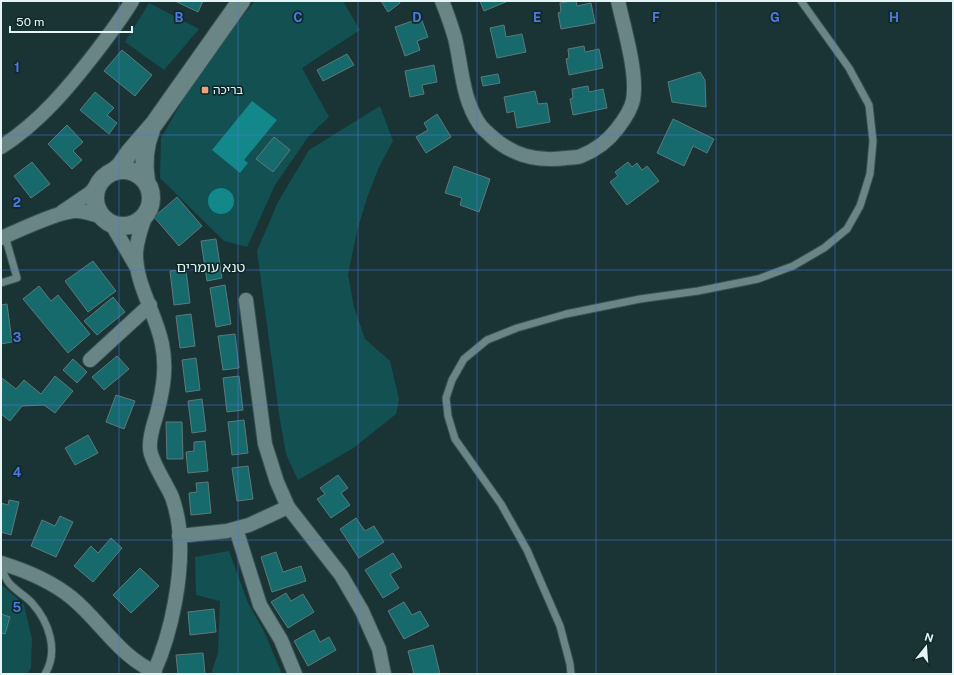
<svg xmlns="http://www.w3.org/2000/svg" width="954" height="675" font-family="'Public Sans','Noto Sans Hebrew',sans-serif">
<style>
.green{fill:#125052}
.water{fill:#12888b}
.building{fill:#166a6c;stroke:#5d797a}
.lines{fill:none;stroke-linecap:round;stroke-linejoin:round}
.service-casing{stroke:#385051;stroke-width:9}
.minor-casing{stroke:#385051;stroke-width:16}
.tertiary-casing{stroke:#385051;stroke-width:20}
.service{stroke:#698586;stroke-width:7}
.minor{stroke:#698586;stroke-width:14}
.tertiary{stroke:#698586;stroke-width:18}
.grid{fill:none;stroke:#4f78df;stroke-width:1;stroke-opacity:0.55}
.poi-dot{fill:#f0a279;stroke:#102a2b;stroke-width:1.5}
.labels{text-anchor:middle;dominant-baseline:central;stroke-width:3.5;stroke-linejoin:round;paint-order:stroke}
.poi-label{font-size:12px;fill:#e5f4f5;stroke:#102a2b;text-anchor:start}
.quarter-label{font-size:14px;fill:#e5f4f5;stroke:#102a2b}
.grid-label{font-size:13px;text-anchor:middle;font-weight:bold;fill:#4f78df;stroke:#102a2b;stroke-width:3.5;stroke-linejoin:round;paint-order:stroke}
</style>
<rect width="100%" height="100%" fill="#1a3435"/>
<g class="green">
<polygon points="255,1 343,1 360,30 302,68 329,117 308,137 275,185 247,247 224,241 160,178 161,138 203,65"/>
<polygon points="149,3 199,29 164,70 125,42"/>
<polygon points="380,106 393,141 379,167 368,195 357,231 348,275 354,307 365,339 390,361 399,399 396,414 352,449 298,480 286,454 279,414 257,251 278,202 309,150"/>
<polygon points="229,551 248,603 264,631 282,674 211,674 218,653 220,601 196,595 195,557"/>
<polygon points="1,584 24,605 32,639 31,668 27,674 1,674"/>
</g>
<g class="water">
<polygon points="252,101 277,120 244,160 248,163 240,173 212,150"/>
<circle cx="221" cy="201" r="13"/>
</g>
<g class="building">
<polygon points="175,1 203,1 198,12"/>
<polygon points="381,1 399,1 400,3 388,12"/>
<polygon points="480,1 508,1 484,11"/>
<polygon points="572,1 576,1 577,6 591,3 595,23 561,29 558,13 561,12 560,3"/>
<polygon points="421,18 428,37 417,41 420,50 405,56 395,27"/>
<polygon points="504,25 506,37 522,34 526,52 497,58 490,28"/>
<polygon points="584,46 585,52 599,49 603,68 569,75 566,59 569,58 568,49"/>
<polygon points="122,50 152,75 135,96 104,71"/>
<polygon points="347,54 354,65 323,81 317,70"/>
<polygon points="434,65 437,82 422,85 424,94 410,97 405,71"/>
<polygon points="700,72 705,80 706,107 672,102 668,82"/>
<polygon points="498,74 500,83 483,86 481,77"/>
<polygon points="588,86 589,92 603,89 607,108 573,115 570,99 573,98 572,89"/>
<polygon points="535,91 538,104 547,103 550,122 517,128 514,111 507,113 504,97"/>
<polygon points="95,92 114,108 107,115 117,123 109,134 80,110"/>
<polygon points="437,114 451,137 426,153 416,137 428,130 424,123"/>
<polygon points="673,119 714,139 707,153 693,146 684,166 657,153"/>
<polygon points="67,125 83,142 73,151 82,160 72,169 48,144"/>
<polygon points="274,137 290,150 273,172 256,159"/>
<polygon points="32,162 50,184 31,198 14,176"/>
<polygon points="628,162 632,167 637,163 642,170 647,166 659,181 627,205 610,182 618,176 615,172"/>
<polygon points="454,166 490,179 479,212 460,205 462,198 445,193"/>
<polygon points="177,197 202,226 179,246 154,217"/>
<polygon points="216,239 222,278 207,281 201,241"/>
<polygon points="93,261 116,291 88,312 65,281"/>
<polygon points="186,270 190,303 174,305 170,271"/>
<polygon points="225,285 231,324 216,327 210,288"/>
<polygon points="39,286 51,301 58,295 90,334 68,353 23,299"/>
<polygon points="113,297 125,312 97,335 84,321"/>
<polygon points="7,304 12,342 1,344 1,305"/>
<polygon points="191,314 195,346 180,348 176,316"/>
<polygon points="235,334 239,368 223,370 218,336"/>
<polygon points="117,356 129,369 104,390 92,377"/>
<polygon points="196,358 200,390 186,392 182,360"/>
<polygon points="73,359 87,372 77,383 63,370"/>
<polygon points="55,376 73,391 55,413 44,405 22,406 10,421 1,414 2,378 16,389 24,380 41,394"/>
<polygon points="239,376 243,410 227,412 223,378"/>
<polygon points="116,395 135,401 124,429 106,422"/>
<polygon points="202,399 206,431 192,433 188,401"/>
<polygon points="244,420 248,453 232,455 228,422"/>
<polygon points="166,422 182,422 183,459 167,459"/>
<polygon points="88,435 98,453 75,465 65,448"/>
<polygon points="205,441 208,471 188,473 186,452 194,451 194,442"/>
<polygon points="248,466 253,499 237,501 232,468"/>
<polygon points="338,475 348,488 341,493 350,505 331,518 317,499 325,494 320,488"/>
<polygon points="208,482 211,513 191,515 189,493 197,492 196,483"/>
<polygon points="9,500 19,502 11,535 1,532 1,503 8,505"/>
<polygon points="60,516 73,522 56,557 31,546 42,520 55,526"/>
<polygon points="356,518 365,531 374,526 384,542 359,558 340,529"/>
<polygon points="111,538 122,548 93,582 74,566 91,546 98,553"/>
<polygon points="276,552 283,572 301,566 306,581 272,592 261,557"/>
<polygon points="393,553 402,567 390,574 399,588 383,598 365,570"/>
<polygon points="140,568 159,586 131,613 113,595"/>
<polygon points="286,593 291,601 303,594 314,612 288,628 271,602"/>
<polygon points="404,602 412,615 420,611 429,626 404,639 388,611"/>
<polygon points="214,609 216,632 190,635 188,612"/>
<polygon points="1,614 10,617 5,634 1,633"/>
<polygon points="314,630 320,642 329,637 336,650 308,666 294,641"/>
<polygon points="433,645 440,674 414,674 408,651"/>
<polygon points="203,653 205,674 178,674 176,655"/>
</g>
<g class="lines">
<defs>
<g id="service">
<polyline points="1,283 17,278 5,236"/>
<path d="M 1,565 C 3,570 4,576 7,580 C 12,589 25,595 32,603 C 49,622 59,651 45,674"/>
<polyline points="571,674 570,664 560,626 527,550 501,504 455,439 448,416 446,398 452,380 464,359 487,340 517,328 566,314 640,299 698,291 758,279 793,266 824,248 847,229 860,206 870,174 873,141 869,105 849,68 801,1"/>
</g>
<g id="minor">
<path d="M 442,1 C 447,13 451,25 455,38 C 462,68 462,99 480,125 C 483,129 487,132 491,136 C 513,156 537,162 566,158 C 571,157 577,158 581,156 C 596,150 608,141 617,129 C 624,120 631,110 633,100 C 638,74 624,28 618,1"/>
<path d="M 1,147 C 39,123 69,87 96,52 C 109,35 121,19 132,1"/>
<polyline points="62,212 90,193 98,185"/>
<path d="M 145,217 C 141,228 137,240 136,252 C 135,284 156,313 162,344 C 167,368 163,390 157,413 C 154,424 149,436 150,448 C 150,460 167,485 172,497 C 175,506 178,517 179,527 C 184,572 172,633 153,674"/>
<polyline points="111,223 136,266"/>
<path d="M 1,238 C 20,230 54,213 74,211 C 84,210 94,214 104,218"/>
<polyline points="246,300 265,444 277,482 288,507 341,575 362,611 379,649 384,674"/>
<polyline points="90,360 150,305"/>
<polyline points="236,529 260,605 281,640 295,674"/>
<polyline points="179,536 227,531 249,525 288,507"/>
<path d="M 1,563 C 27,571 51,581 72,598 C 101,622 119,656 155,672"/>
</g>
<g id="tertiary">
<circle cx="123" cy="198" r="28"/>
<polyline points="114,171 120,166 129,153 154,124 241,1"/>
<path d="M 146,181 C 143,163 144,147 151,130"/>
</g>
</defs>
<use href="#service" class="service-casing"/>
<use href="#minor" class="minor-casing"/>
<use href="#tertiary" class="tertiary-casing"/>
<use href="#service" class="service"/>
<use href="#minor" class="minor"/>
<use href="#tertiary" class="tertiary"/>
</g>
<path class="grid" d="M 119,1 L 119,674M 238,1 L 238,674M 358,1 L 358,674M 477,1 L 477,674M 596,1 L 596,674M 716,1 L 716,674M 835,1 L 835,674M 1,135 L 953,135M 1,270 L 953,270M 1,405 L 953,405M 1,540 L 953,540"/>
<rect class="poi-dot" x="201" y="86" width="8" height="8" rx="2"/>
<g class="labels">
<g class="poi-label">
<text x="213" y="90">בריכה</text>
</g>
<g class="quarter-label">
<text x="211" y="267">טנא עומרים</text>
</g>
</g>
<g class="grid-label">
<text x="179" y="22">B</text>
<text x="298" y="22">C</text>
<text x="417" y="22">D</text>
<text x="537" y="22">E</text>
<text x="656" y="22">F</text>
<text x="775" y="22">G</text>
<text x="894" y="22">H</text>
<text x="17" y="72">1</text>
<text x="17" y="207">2</text>
<text x="17" y="342">3</text>
<text x="17" y="477">4</text>
<text x="17" y="612">5</text>
</g>
<rect width="954" height="675" fill="none" stroke="#e5f4f5" stroke-width="4"/>
<g transform="translate(926 647) rotate(17)" stroke="#102a2b" stroke-width="3" paint-order="stroke">
<path d="M0-3L7 15L0 10L-7 15Z" fill="#e5f4f5"/>
<text y="-6" font-size="11" font-weight="bold" text-anchor="middle" fill="#e5f4f5">N</text>
</g>
<path d="M10 26v6h122v-6" fill="none" stroke="#e5f4f5" stroke-width="2"/>
<text x="16" y="26" font-size="12" fill="#e5f4f5" stroke="#102a2b" stroke-width="3" paint-order="stroke">50 m</text>
</svg>
